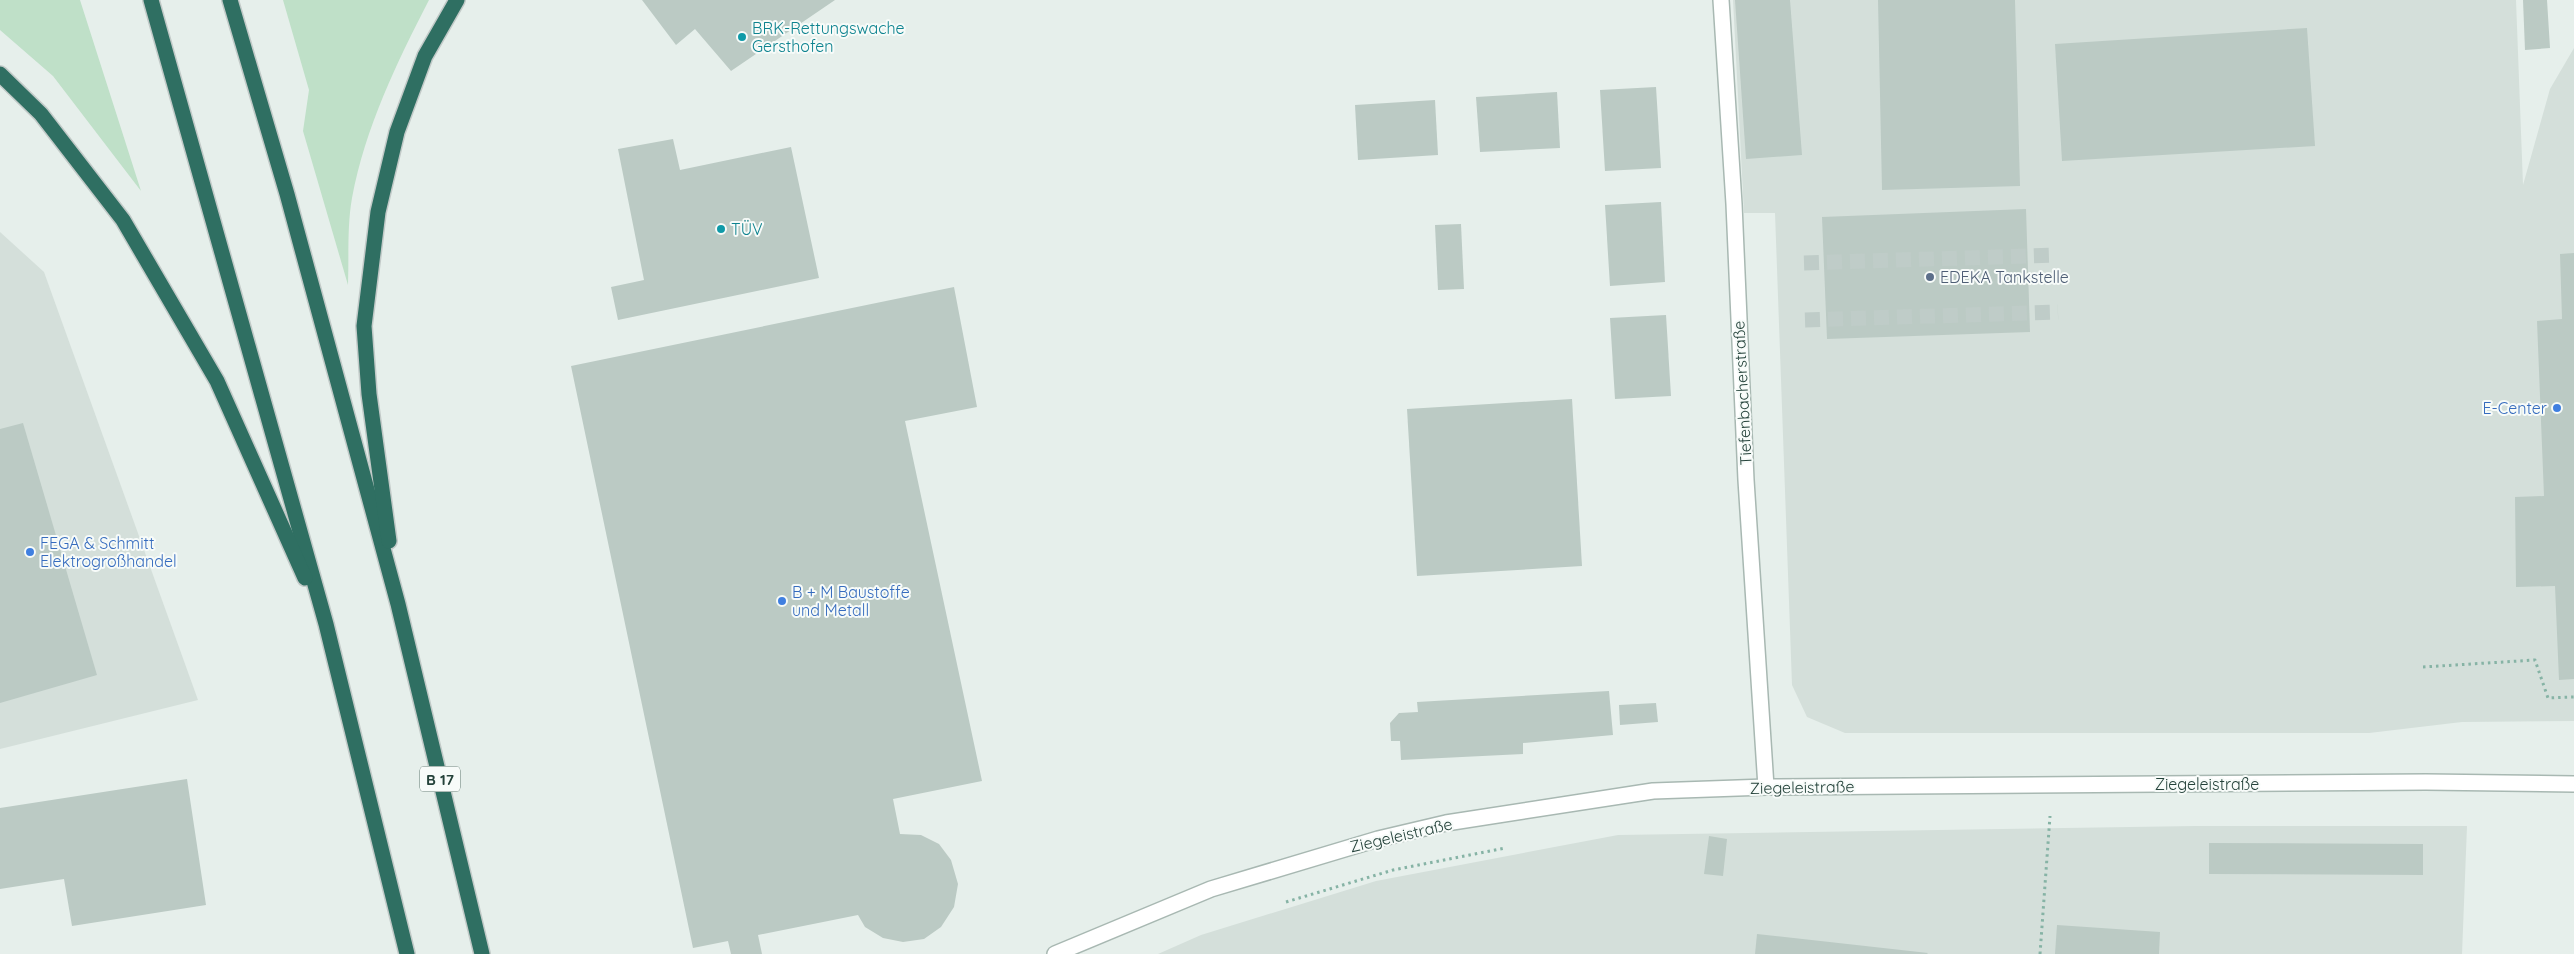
<svg xmlns="http://www.w3.org/2000/svg" width="2574" height="954" font-family="Quicksand,sans-serif">
<style>
.built{fill:#d4dfda}
.green{fill:#bfe0c8}
.building{fill:#bbcac4}
.lines{fill:none;stroke-linecap:round;stroke-linejoin:round}
.minor-tunnel{stroke:#bfccc8;stroke-width:15;stroke-dasharray:15 8;stroke-linecap:butt}
.minor-casing{stroke:#a8b8b2;stroke-width:18}
.highway-casing{stroke:#c2cac8;stroke-width:18}
.path{stroke:#86b3a5;stroke-width:3;stroke-dasharray:2.5 4;stroke-linecap:butt}
.minor{stroke:#fff;stroke-width:15}
.highway{stroke:#2f6f62;stroke-width:15}
.culture-dot{fill:#0f9aa8;stroke:#f7fbf9;stroke-width:2}
.service-dot{fill:#5c6f8a;stroke:#f7fbf9;stroke-width:2}
.shop-dot{fill:#3f7fe0;stroke:#f7fbf9;stroke-width:2}
.labels{text-anchor:middle;dominant-baseline:central;stroke-width:4;stroke-linejoin:round;paint-order:stroke}
.shield{fill:#f7fbf9;stroke:#637a73;stroke-width:1}
.shield-label{font-size:15px;font-weight:bold;fill:#24423a}
.culture-label{font-size:16px;fill:#0d838f;stroke:#f7fbf9;text-anchor:start}
.service-label{font-size:16px;fill:#4e5e75;stroke:#f7fbf9;text-anchor:start}
.street-label{font-size:16px;fill:#24423a;stroke:#f7fbf9}
.shop-label{font-size:16px;fill:#366cbe;stroke:#f7fbf9;text-anchor:start}
</style>
<rect width="100%" height="100%" fill="#e6efeb"/>
<g class="built">
<polygon points="1733,0 2516,0 2523,185 2550,89 2574,48 2574,721 2462,722 2369,733 1845,733 1807,717 1792,685 1775,213 1744,213"/>
<polygon points="0,232 44,272 198,700 0,749"/>
<polygon points="2195,826 2467,826 2462,954 1158,954 1201,935 1376,881 1618,835"/>
</g>
<g class="green">
<polygon points="0,0 80,0 141,191 53,76 0,30"/>
<path d="M 283,0 L 429,0 C 397,62 365,128 352,198 C 347,226 349,257 348,285 L 303,131 L 309,90 Z"/>
</g>
<g class="building">
<polygon points="642,0 835,0 731,71 695,29 676,45"/>
<polygon points="1735,0 1790,0 1802,155 1746,159"/>
<polygon points="1878,0 2015,0 2020,186 1882,190"/>
<polygon points="2523,0 2547,0 2550,48 2525,50"/>
<polygon points="2307,28 2315,146 2062,161 2055,44"/>
<polygon points="1656,87 1661,168 1605,171 1600,90"/>
<polygon points="1557,92 1560,148 1480,152 1476,97"/>
<polygon points="1435,100 1438,155 1358,160 1355,105"/>
<polygon points="673,139 680,170 791,147 819,278 618,320 611,287 644,280 618,149"/>
<polygon points="1661,202 1665,282 1610,286 1605,205"/>
<polygon points="2026,209 2030,332 1827,339 1822,217"/>
<polygon points="1461,224 1464,289 1438,290 1435,225"/>
<polygon points="2574,253 2574,679 2559,680 2555,586 2516,587 2515,497 2544,496 2537,321 2562,319 2560,254"/>
<polygon points="954,287 977,407 905,421 982,781 893,799 900,834 921,835 939,844 951,860 958,884 954,907 941,927 924,939 903,942 883,938 865,927 858,915 758,935 762,954 731,954 728,941 693,948 571,366"/>
<polygon points="1666,315 1671,396 1615,399 1610,318"/>
<polygon points="1572,399 1582,566 1417,576 1407,409"/>
<polygon points="23,423 97,675 0,703 0,429"/>
<polygon points="1609,691 1613,735 1523,743 1523,754 1401,760 1400,741 1391,741 1390,723 1399,713 1418,712 1417,702"/>
<polygon points="1656,703 1658,722 1620,725 1619,705"/>
<polygon points="187,779 206,905 72,926 64,879 0,889 0,808"/>
<polygon points="1709,836 1727,839 1723,876 1704,874"/>
<polygon points="2209,843 2423,844 2423,875 2209,874"/>
<polygon points="2057,925 2160,932 2159,954 2055,954"/>
<polygon points="1757,934 1928,953 1927,954 1755,954"/>
</g>
<g class="lines">
<g class="minor-tunnel">
<polyline points="1804,263 2056,255"/>
<polyline points="1805,320 2058,312"/>
</g>
<defs>
<g id="minor">
<polyline points="1721,0 1734,204 1746,480 1766,787"/>
<polyline points="1055,954 1211,889 1378,839 1446,823 1653,791 1766,787 2426,782 2574,784"/>
</g>
<g id="highway">
<polyline points="151,0 326,624 407,954"/>
<polyline points="230,0 287,194 398,604 482,954"/>
<polyline points="0,74 41,114 123,220 217,381 305,578"/>
<polyline points="389,541 369,394 364,326 378,212 397,132 425,56 457,0"/>
</g>
</defs>
<use href="#minor" class="minor-casing"/>
<use href="#highway" class="highway-casing"/>
<g class="path">
<polyline points="2423,667 2535,660 2548,698 2574,697"/>
<polyline points="1286,902 1393,870 1505,848"/>
<polyline points="2040,954 2050,816"/>
</g>
<use href="#minor" class="minor"/>
<use href="#highway" class="highway"/>
</g>
<g class="culture-dot">
<circle cx="742" cy="37" r="5"/>
<circle cx="721" cy="229" r="5"/>
</g>
<circle class="service-dot" cx="1930" cy="277" r="5"/>
<g class="shop-dot">
<circle cx="2557" cy="408" r="5"/>
<circle cx="30" cy="552" r="5"/>
<circle cx="782" cy="601" r="5"/>
</g>
<g class="labels">
<rect class="shield" x="420" y="766.5" width="40" height="25" rx="4"/>
<g class="shield-label">
<text x="440" y="779">B 17</text>
</g>
<g class="culture-label">
<text x="752" y="28">BRK-Rettungswache<tspan x="752" dy="18">Gersthofen</tspan></text>
<text x="731" y="229">TÜV</text>
</g>
<g class="service-label">
<text x="1940" y="277">EDEKA Tankstelle</text>
</g>
<g class="street-label">
<text transform="translate(1742 393) rotate(-93)">Tiefenbacherstraße</text>
<text x="2207" y="784">Ziegeleistraße</text>
<text transform="translate(1802 787) rotate(-1)">Ziegeleistraße</text>
<text transform="translate(1401 835) rotate(-13)">Ziegeleistraße</text>
</g>
<g class="shop-label">
<text x="2547" y="408" text-anchor="end">E-Center</text>
<text x="40" y="543">FEGA &amp; Schmitt<tspan x="40" dy="18">Elektrogroßhandel</tspan></text>
<text x="792" y="592">B + M Baustoffe<tspan x="792" dy="18">und Metall</tspan></text>
</g>
</g>
</svg>
